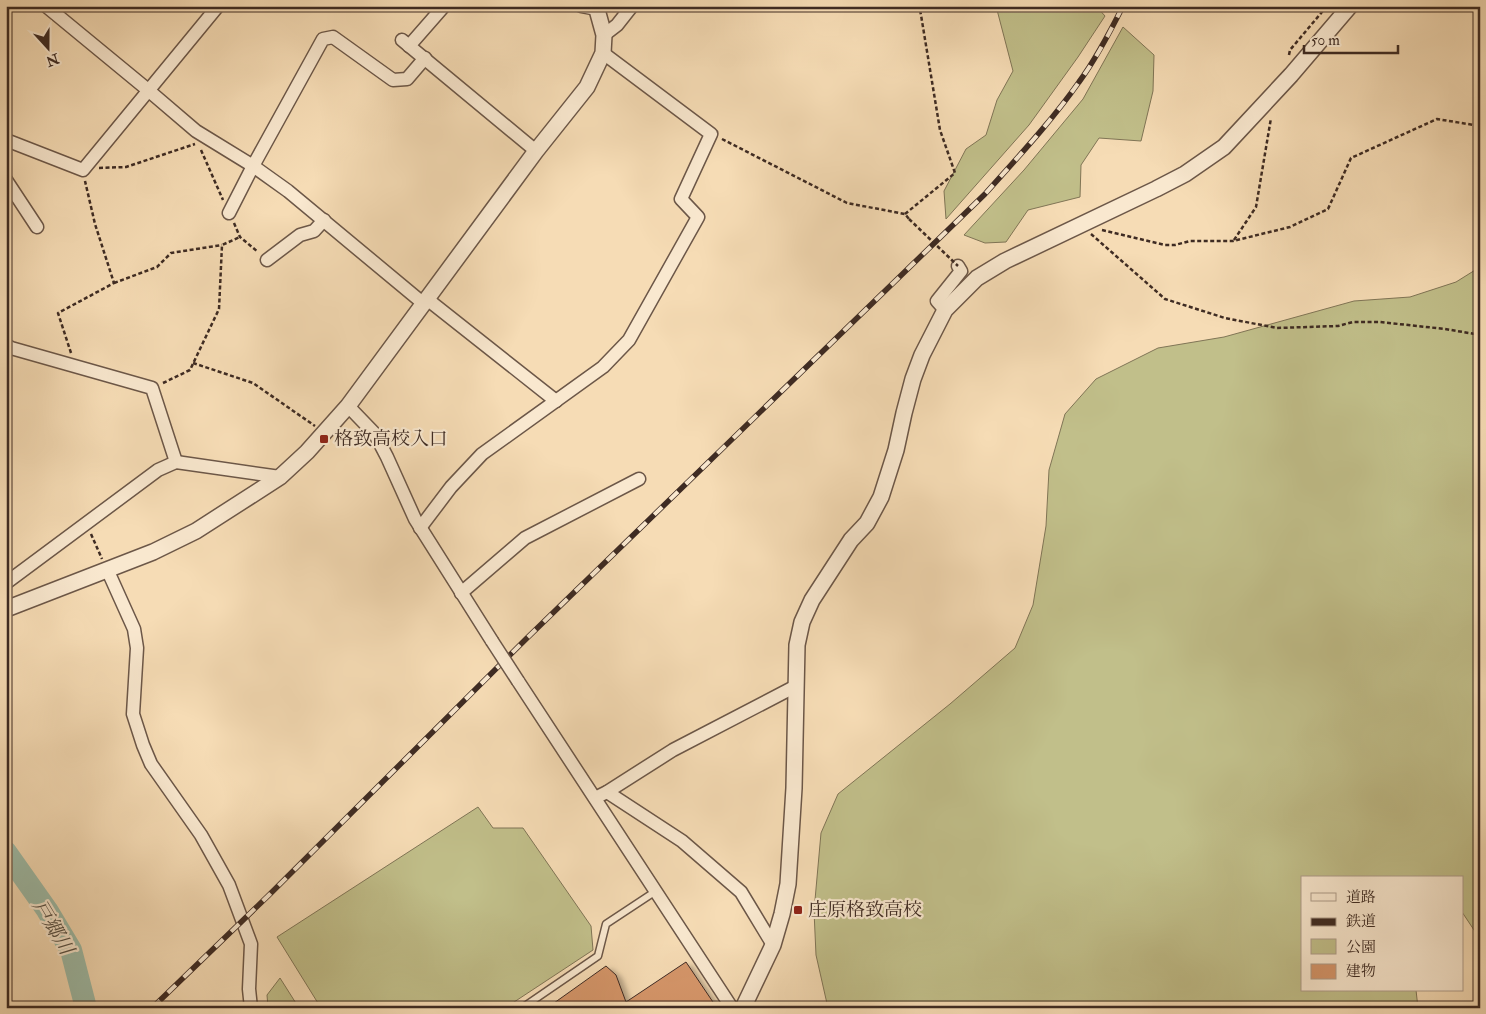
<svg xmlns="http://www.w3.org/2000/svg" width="1486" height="1014" font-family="'IM FELL Double Pica','Noto Serif JP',serif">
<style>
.green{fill:#c1bf8a;stroke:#807556}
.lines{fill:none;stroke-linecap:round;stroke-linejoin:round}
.river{stroke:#9ebca8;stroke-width:22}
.building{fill:#d5966b;stroke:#3e2b23;filter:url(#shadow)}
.service-casing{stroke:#6c5748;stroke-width:9}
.minor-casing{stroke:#6c5748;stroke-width:15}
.tertiary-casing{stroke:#6c5748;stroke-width:18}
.path{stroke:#3e2b23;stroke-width:2.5;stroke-dasharray:4 2.5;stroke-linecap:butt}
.service{stroke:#f9e8cf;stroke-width:6}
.minor{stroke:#f9e8cf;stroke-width:12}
.tertiary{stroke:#f9e8cf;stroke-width:15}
.rail-casing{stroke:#3e2b23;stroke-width:5.5}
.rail{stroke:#f9e8cf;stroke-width:4;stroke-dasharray:11;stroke-linecap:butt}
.minor-bridge-casing{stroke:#6c5748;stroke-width:15;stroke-linecap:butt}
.path-bridge{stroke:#3e2b23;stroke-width:2.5;stroke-dasharray:4 2.5;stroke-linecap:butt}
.minor-bridge{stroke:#f9e8cf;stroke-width:12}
.poi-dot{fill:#8f2418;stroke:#f9e8cf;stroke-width:2}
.labels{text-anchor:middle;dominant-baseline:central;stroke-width:4.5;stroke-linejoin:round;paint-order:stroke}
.poi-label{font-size:19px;fill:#3e2b23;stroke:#f9e8cf;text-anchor:start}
.water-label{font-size:20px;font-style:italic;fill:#564f44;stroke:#f9e8cf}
</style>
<defs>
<filter id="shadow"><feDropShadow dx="5.5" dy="3" stdDeviation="2.5" flood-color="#0004"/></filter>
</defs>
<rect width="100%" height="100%" fill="#f6dcb5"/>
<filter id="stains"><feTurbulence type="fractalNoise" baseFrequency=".004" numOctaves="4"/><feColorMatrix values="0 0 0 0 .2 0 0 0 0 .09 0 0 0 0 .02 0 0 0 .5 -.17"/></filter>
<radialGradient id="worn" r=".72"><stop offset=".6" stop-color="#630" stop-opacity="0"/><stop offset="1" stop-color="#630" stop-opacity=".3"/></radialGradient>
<g class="green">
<polygon points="996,6 1096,6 1105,16 1078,57 1029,125 946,219 944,191 966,149 986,135 997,100 1013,71"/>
<polygon points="1123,27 1154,55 1153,91 1141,141 1099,138 1081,165 1080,197 1028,210 1006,242 985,243 964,235 1024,170 1083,99"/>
<polygon points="1480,267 1480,939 1462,912 1462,878 1302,878 1302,990 1416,990 1418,1008 828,1008 816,955 814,911 821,833 838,794 950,704 1015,648 1033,605 1046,526 1049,470 1065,414 1096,379 1158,348 1224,337 1354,301 1410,297 1456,282"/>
<polygon points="478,807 493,828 523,828 591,926 593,950 505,1008 321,1008 277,937"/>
<polygon points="280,978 299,1008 268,1008 267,995"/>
</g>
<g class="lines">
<polyline class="river" points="6,852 47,910 71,950 86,1008"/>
</g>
<polygon class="building" points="686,962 717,1008 547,1008 606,966 616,975 626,1002"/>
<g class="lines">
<defs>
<polyline id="service" points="522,1008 598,956 606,924 656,891"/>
<g id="minor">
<polyline points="46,6 148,90 196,131 253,166 288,191 424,304"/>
<polyline points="581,6 597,9"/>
<polyline points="604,35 617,25 632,6"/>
<polyline points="402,40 536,151"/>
<polyline points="409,46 444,6"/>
<polyline points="6,140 83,170 218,6"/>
<polyline points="6,180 37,227"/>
<polyline points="229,213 253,166 323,39 333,37 393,80 407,79 425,58"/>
<polyline points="267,260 300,235 314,231 324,220"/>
<polyline points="427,299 556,401"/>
<polyline points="945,310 937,301 961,271 958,266"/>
<polyline points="6,345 11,348 152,388 176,462"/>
<polyline points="348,406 375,434 387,457 415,519 492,641"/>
<polyline points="420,528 451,487 482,454 603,367 629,340 698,217 681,199 711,134 603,53"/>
<polyline points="107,569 134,629 137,648 133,714 143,745 151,764 201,835 229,885 251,944 249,989 251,1008"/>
<polyline points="6,583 158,470 176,462 280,477"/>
<polyline points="461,593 525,538 639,479"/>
<polyline points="518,681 732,1008"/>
<polyline points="607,792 682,841 741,892 773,945"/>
<polyline points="595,798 607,792 673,750 796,686"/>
</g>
<g id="tertiary">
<polyline points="6,609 153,552 196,531 280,477 307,452 348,406 536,151 587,87 603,53 604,35 596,6"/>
<polyline points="743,1008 773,945 782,914 788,884 794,788 797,645 802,622 812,600 851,540 867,523 881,497 896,450 904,413 913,379 922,355 945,310 977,278 1005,261 1156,189 1185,174 1224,147 1291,75 1350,6"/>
</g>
</defs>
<use href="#service" class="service-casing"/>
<use href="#minor" class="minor-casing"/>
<use href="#tertiary" class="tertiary-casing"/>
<g class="path">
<polyline points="1289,55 1290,50 1327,6"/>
<polyline points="722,139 847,203 905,214 909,219"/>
<polyline points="201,150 223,200"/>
<polyline points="99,168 126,167 195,144"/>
<polyline points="905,214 955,173 940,130 921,15 919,6"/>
<polyline points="234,223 240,237 258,252"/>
<polyline points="1102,230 1165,245 1175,245 1190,241 1233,241 1290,227 1328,209 1351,158 1437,119 1480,126"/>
<polyline points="1091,234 1165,299 1225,318 1277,328 1338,326 1353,322 1380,322 1445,329 1475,334 1480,333"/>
<polyline points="1234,240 1256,207 1271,118"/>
<polyline points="114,283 157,267 171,253 222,245"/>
<polyline points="71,353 58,313 114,283 95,224 85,181"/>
<polyline points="193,363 253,383 315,426"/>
<polyline points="163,383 190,370 219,309 222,245 240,237"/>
<polyline points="91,534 102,559"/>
</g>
<use href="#service" class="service"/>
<use href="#minor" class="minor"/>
<use href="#tertiary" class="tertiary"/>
<defs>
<path id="rail" d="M 152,1008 L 269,895 L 526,639 L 985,194 C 1017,158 1051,122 1079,82 C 1096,59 1110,32 1123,6"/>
</defs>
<use href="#rail" class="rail-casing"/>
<use href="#rail" class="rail"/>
<defs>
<polyline id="minor-bridge" points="492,641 518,681"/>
</defs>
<use href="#minor-bridge" class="minor-bridge-casing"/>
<polyline class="path-bridge" points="909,219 958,266"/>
<use href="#minor-bridge" class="minor-bridge"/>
</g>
<g class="poi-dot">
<rect x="319" y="434" width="10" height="10" rx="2.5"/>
<rect x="793" y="905" width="10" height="10" rx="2.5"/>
</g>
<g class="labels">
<g class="poi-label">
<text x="334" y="439">格致高校入口</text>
<text x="808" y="910">庄原格致高校</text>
</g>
<g class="water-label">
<text transform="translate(53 927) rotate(59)">戸郷川</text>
</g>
</g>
<rect width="1486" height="1014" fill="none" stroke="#f6dcb5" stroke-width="25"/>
<rect x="8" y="8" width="1471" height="999" fill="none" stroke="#3e2b23" stroke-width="2.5"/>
<rect x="12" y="12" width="1461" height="989" fill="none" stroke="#3e2b23"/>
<rect x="1301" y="876" width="162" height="115" fill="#f9e8cf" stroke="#ae9c8a"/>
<rect x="1311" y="893" width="25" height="8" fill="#f9e8cf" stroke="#ae9c8a"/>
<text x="1346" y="902" font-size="15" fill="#3e2b23">道路</text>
<rect x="1311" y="918" width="25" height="8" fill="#3e2b23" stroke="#ae9c8a"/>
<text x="1346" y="926" font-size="15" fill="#3e2b23">鉄道</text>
<rect x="1311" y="939" width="25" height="15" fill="#c1bf8a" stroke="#ae9c8a"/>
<text x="1346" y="952" font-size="15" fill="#3e2b23">公園</text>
<rect x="1311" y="964" width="25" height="15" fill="#d5966b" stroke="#ae9c8a"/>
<text x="1346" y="976" font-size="15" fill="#3e2b23">建物</text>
<g transform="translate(48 48) rotate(159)" stroke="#f9e8cf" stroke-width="4" paint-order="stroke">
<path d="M0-4L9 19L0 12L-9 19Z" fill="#3e2b23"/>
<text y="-8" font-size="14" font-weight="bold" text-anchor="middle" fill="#3e2b23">N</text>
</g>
<path d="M1304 45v8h94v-8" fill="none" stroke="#3e2b23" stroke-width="2.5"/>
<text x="1311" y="45" font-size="15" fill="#3e2b23" stroke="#f9e8cf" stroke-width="4" paint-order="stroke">50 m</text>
<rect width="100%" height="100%" filter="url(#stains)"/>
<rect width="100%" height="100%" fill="url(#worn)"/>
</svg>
